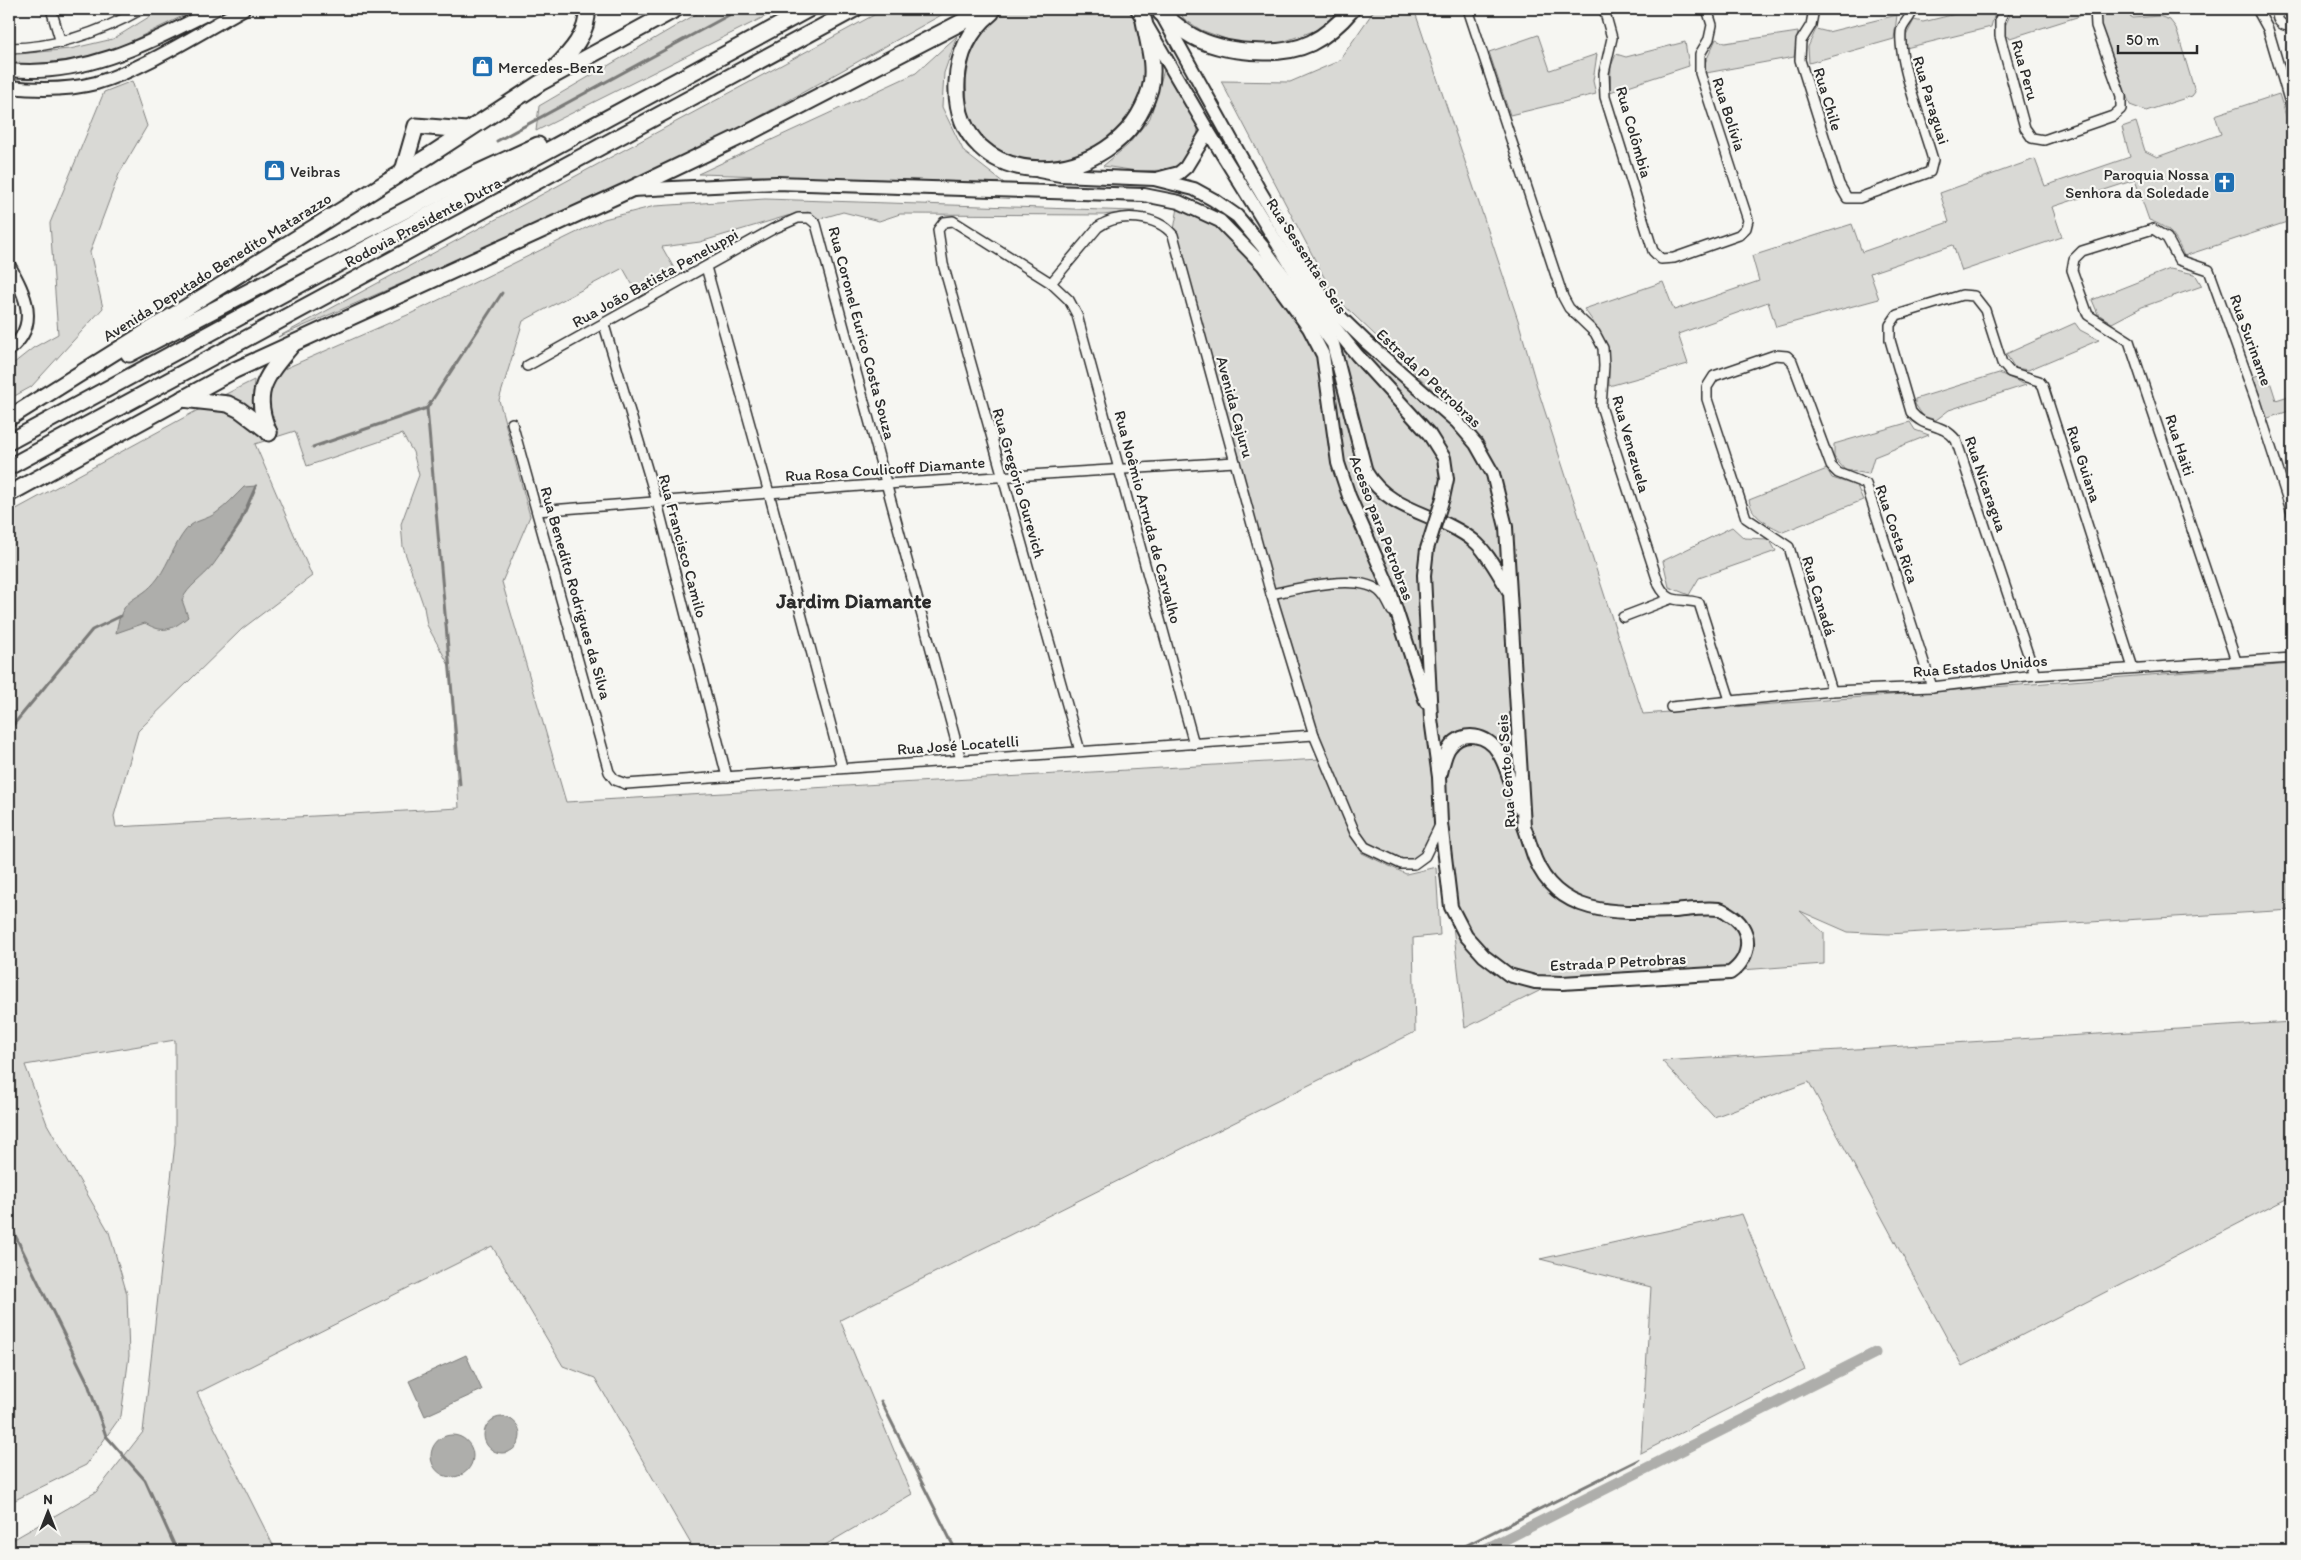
<svg xmlns="http://www.w3.org/2000/svg" width="2301" height="1560" font-family="Itim,sans-serif">
<style>
.green{fill:#d9d9d5;stroke:#828280}
.water{fill:#aeaeab;stroke:#7a7a78}
.lines{fill:none;stroke-linecap:round;stroke-linejoin:round}
.stream{stroke:#7a7a78;stroke-width:3}
.canal{stroke:#aeaeab;stroke-width:11}
.street-casing{stroke:#2b2b2b;stroke-width:12}
.secondary-casing{stroke:#2b2b2b;stroke-width:15}
.primary-casing{stroke:#2b2b2b;stroke-width:16}
.highway-casing{stroke:#2b2b2b;stroke-width:19}
.street{stroke:#f6f6f2;stroke-width:9}
.secondary{stroke:#f6f6f2;stroke-width:11}
.primary{stroke:#f6f6f2;stroke-width:12}
.highway{stroke:#f6f6f2;stroke-width:15}
.primary-bridge-casing{stroke:#2b2b2b;stroke-width:16;stroke-linecap:butt}
.primary-bridge{stroke:#f6f6f2;stroke-width:12}
.labels{text-anchor:middle;dominant-baseline:central;stroke-width:4.5;stroke-linejoin:round;paint-order:stroke}
.poi-label{font-size:16px;fill:#2b2b2b;stroke:#f6f6f2;text-anchor:start}
.street-label{font-size:16px;fill:#2b2b2b;stroke:#f6f6f2}
.district-label{font-size:21px;font-weight:bold;fill:#2b2b2b;stroke:#f6f6f2}
</style>
<rect width="100%" height="100%" fill="#f6f6f2"/>
<filter id="ink" filterUnits="userSpaceOnUse"><feTurbulence type="fractalNoise" baseFrequency=".02" numOctaves="2"/><feDisplacementMap in="SourceGraphic" scale="10" xChannelSelector="R" yChannelSelector="G"/><feConvolveMatrix kernelMatrix="1 2 1 2 8 2 1 2 1" color-interpolation-filters="sRGB"/></filter>
<g filter="url(#ink)">
<g class="green">
<polygon points="162,9 197,9 119,47 85,58 19,66 9,64 9,55 70,49 113,39"/>
<polygon points="705,9 780,9 536,131 539,106"/>
<polygon points="885,9 952,9 664,170 278,337"/>
<polygon points="1010,9 1134,9 1148,65 1139,107 1094,155 1026,165 985,143 975,130 967,108 966,80 970,57 983,32 995,16"/>
<polygon points="1178,9 1343,9 1322,28 1274,45 1237,43 1201,30 1184,19"/>
<polygon points="1375,9 1414,9 1518,320 1538,390 1643,714 2292,664 2292,910 1888,934 1848,932 1800,911 1824,933 1824,964 1562,983 1539,991 1465,1028 1441,824 1425,856 1414,864 1365,847 1346,816 1362,853 1406,874 1436,867 1440,935 1413,938 1415,1032 840,1320 912,1494 815,1551 695,1551 595,1378 563,1366 492,1246 197,1393 276,1551 9,1551 9,1542 96,1492 143,1432 175,1143 175,1040 25,1065 47,1124 109,1232 127,1294 129,1356 121,1416 86,1465 9,1503 9,513 196,411 211,405 229,409 271,439 255,444 312,576 242,629 138,731 114,816 116,827 459,808 450,667 427,625 424,607 403,547 401,524 419,475 413,452 402,434 307,466 295,431 273,438 263,398 277,372 412,313 604,219 655,206 765,199 1135,211 1103,215 900,214 879,221 843,212 819,219 808,212 787,216 700,242 662,247 675,270 636,291 623,268 523,321 499,400 530,516 502,582 566,802 1320,759 1173,235 1179,202 1215,219 1338,332 1459,415 1334,296 1221,81 1290,82 1339,61"/>
<polygon points="1976,9 1996,9 1991,27 1906,48 1906,36 1914,20 1923,22"/>
<polygon points="2013,9 2079,9 2080,16 2010,38 2005,36 2004,28"/>
<polygon points="2099,9 2119,9 2133,18 2159,16 2170,20 2176,28 2195,92 2192,96 2146,111 2130,105 2099,20"/>
<polygon points="1897,15 1894,39 1809,63 1808,47 1816,29 1828,32"/>
<polygon points="1798,32 1794,57 1706,73 1705,63 1716,39 1725,43"/>
<polygon points="1538,35 1550,70 1597,54 1593,81 1596,94 1510,115 1489,52"/>
<polygon points="957,36 944,73 942,107 964,152 1004,183 698,174 916,73"/>
<polygon points="1685,42 1689,66 1610,92 1611,66 1616,54 1626,57"/>
<polygon points="1164,70 1194,114 1198,127 1197,139 1179,164 1168,170 1137,171 1103,166 1128,145 1150,118"/>
<polygon points="132,81 147,126 119,174 90,252 103,308 31,387 9,399 9,367 33,348 58,334 50,223 104,92"/>
<path d="M 2279,94 L 2292,135 L 2290,221 L 2184,256 C 2175,235 2170,228 2149,220 L 2135,180 L 2052,207 L 2062,237 L 1962,271 L 1953,245 L 1870,273 L 1879,299 L 1776,327 L 1768,302 L 1678,334 L 1688,364 L 1609,386 C 1609,352 1605,336 1584,309 L 1663,282 L 1674,310 L 1759,281 L 1752,256 L 1852,224 L 1862,252 L 1949,222 L 1940,193 L 2035,159 L 2045,186 L 2130,157 L 2122,127 L 2136,122 L 2145,151 L 2157,157 L 2221,134 L 2215,115 Z"/>
<polygon points="2170,269 2195,274 2202,286 2142,307 2112,323 2098,314 2092,300"/>
<polygon points="2075,323 2080,330 2099,340 2028,370 2015,368 2006,354"/>
<polygon points="2267,372 2276,400 2292,395 2292,410 2265,419 2250,378"/>
<polygon points="1999,373 2026,385 1949,410 1936,420 1923,416 1915,404 1915,399"/>
<polygon points="254,380 252,416 222,396"/>
<polygon points="1910,422 1915,430 1929,435 1874,457 1869,474 1845,470 1834,457 1834,444"/>
<path d="M 1827,469 L 1832,478 L 1857,486 L 1863,500 L 1783,532 C 1768,524 1752,518 1749,500 Z"/>
<polygon points="1732,527 1744,538 1769,539 1776,551 1699,578 1689,595 1669,587 1663,561"/>
<polygon points="2292,1022 2292,1196 1962,1366 1809,1082 1714,1117 1662,1061"/>
<polygon points="1742,1214 1805,1370 1641,1453 1651,1287 1540,1259"/>
</g>
<g class="water">
<path d="M 256,486 C 244,514 231,541 213,565 C 203,578 188,586 182,600 L 188,617 C 172,630 163,634 145,623 L 116,633 C 123,591 138,605 158,578 C 168,565 178,535 191,525 C 198,520 208,519 216,513 C 226,506 235,496 244,487 Z"/>
<polygon points="466,1355 482,1390 425,1416 409,1381"/>
<circle cx="502" cy="1435" r="18"/>
<circle cx="452" cy="1456" r="21"/>
</g>
<g class="lines">
<g class="stream">
<polyline points="497,141 740,9"/>
<polyline points="427,408 460,785"/>
<polyline points="313,447 427,408 502,293"/>
<polyline points="222,550 239,525 256,486"/>
<polyline points="9,730 92,630 121,616"/>
<polyline points="9,1223 87,1381 106,1436 145,1480 177,1551"/>
<polyline points="881,1401 956,1551"/>
<polyline points="1455,1551 1638,1460"/>
</g>
<polyline class="canal" points="1482,1551 1875,1353"/>
<defs>
<g id="street">
<polyline points="51,9 61,43"/>
<path d="M 1468,9 L 1563,297 L 1569,308 L 1595,333 L 1603,348 L 1604,366 L 1601,406 L 1659,585 C 1670,606 1680,597 1699,603 L 1730,700"/>
<polyline points="1604,9 1612,38 1604,73 1605,97 1653,251 1661,259 1674,258 1739,235 1746,228 1748,220 1700,73 1700,54 1709,39 1712,25 1707,9"/>
<path d="M 1814,9 L 1811,25 L 1801,41 L 1800,60 L 1839,184 L 1847,198 L 1859,198 L 1930,172 L 1933,160 C 1924,128 1898,62 1901,32 C 1902,24 1911,18 1913,9"/>
<polyline points="2005,9 2000,19 2000,36 2025,128 2032,138 2044,140 2113,116 2121,109 2121,96 2096,26 2095,9"/>
<polyline points="2257,9 2268,29 2292,110"/>
<path d="M 2279,9 C 2274,19 2281,27 2292,26"/>
<path d="M 9,48 C 57,48 101,32 142,9"/>
<polyline points="706,267 769,493 842,767"/>
<path d="M 1051,283 L 1098,227 C 1119,212 1157,215 1173,235 L 1271,594 L 1314,735 L 1355,833 L 1365,847 L 1401,864 L 1414,864 L 1425,856 L 1441,823"/>
<polyline points="604,325 657,502 727,777"/>
<polyline points="527,366 773,229 798,218 809,218 816,224 961,760"/>
<polyline points="512,423 609,772 615,780 626,784 1314,735"/>
<polyline points="537,511 887,484 1235,462"/>
<path d="M 1271,594 C 1297,589 1363,571 1382,594 C 1386,598 1389,605 1392,611"/>
<polyline points="1623,617 1670,599"/>
<polyline points="2236,661 2129,341 2088,315 2072,270 2074,259 2082,251 2153,229 2167,238 2179,260 2209,270 2255,398 2292,513"/>
<path d="M 2035,675 L 1956,440 C 1942,422 1924,429 1911,412 L 1890,340 L 1890,325 L 1897,315 L 1962,295 L 1974,296 L 1985,310 L 2002,363 L 2010,372 L 2039,381 L 2043,386 L 2133,668"/>
<polyline points="1832,691 1789,547 1746,518 1707,399 1707,387 1714,376 1775,355 1787,356 1792,361 1831,466 1838,473 1866,484 1932,687"/>
<polyline points="1671,707 1832,691 1932,687 2035,675 2292,658"/>
<polyline points="1080,751 943,264 938,230 944,222 953,221 1051,283 1069,300 1077,315 1194,744"/>
</g>
<path id="secondary" d="M 9,265 C 25,294 41,325 9,350"/>
<g id="primary">
<polyline points="1137,9 1208,131 1313,301 1357,355 1429,434 1444,458 1447,479 1443,498"/>
<path d="M 1162,15 L 1258,188 L 1321,294 L 1335,312 L 1366,342 L 1457,422 L 1476,444 L 1493,474 L 1506,527 L 1524,826 C 1528,837 1531,848 1535,859 C 1559,918 1620,913 1673,911 C 1687,910 1705,907 1719,909 C 1722,909 1726,912 1729,914 C 1753,928 1753,957 1730,973 L 1562,983 L 1535,982 L 1509,975 L 1484,956 L 1466,936 L 1451,907 L 1441,823 L 1439,777 L 1431,719 L 1424,575 L 1427,549"/>
<path d="M 9,70 C 85,78 150,42 216,9"/>
<path d="M 9,87 C 37,90 69,90 96,83 C 144,69 199,33 243,9"/>
<path d="M 1039,171 L 1060,175 L 1154,179 L 1194,189 L 1214,200 L 1237,216 L 1263,247 L 1333,344 L 1366,472 C 1390,513 1440,513 1474,541 C 1487,551 1500,577 1509,591"/>
<polyline points="1156,179 1179,173 1186,167 1208,131"/>
<polyline points="632,190 776,183 1144,195 1179,202 1220,221 1263,265 1309,328 1323,355 1338,463 1349,496 1388,585 1426,702"/>
<path d="M 1441,773 C 1443,765 1445,753 1450,747 C 1463,729 1488,735 1498,752 C 1508,768 1513,790 1518,807"/>
</g>
<g id="highway">
<path d="M 991,13 C 969,31 958,55 957,82 C 951,197 1119,196 1150,89 C 1156,67 1148,43 1144,21"/>
<path d="M 1161,13 C 1171,21 1181,30 1192,36 C 1222,53 1280,58 1311,43 C 1327,35 1341,22 1352,9"/>
<path d="M 554,69 C 570,53 589,33 587,9"/>
<polyline points="403,171 416,126 467,130"/>
<polyline points="129,354 477,173 538,145"/>
<polyline points="182,399 228,404 240,410 269,432"/>
<polyline points="9,418 430,155 540,83 676,9"/>
<path d="M 269,433 C 251,391 266,377 292,345"/>
<polyline points="9,442 809,9"/>
<polyline points="9,467 855,9"/>
<polyline points="9,494 235,370 629,190 748,133 987,9"/>
</g>
</defs>
<use href="#street" class="street-casing"/>
<use href="#secondary" class="secondary-casing"/>
<use href="#primary" class="primary-casing"/>
<use href="#highway" class="highway-casing"/>
<use href="#street" class="street"/>
<use href="#secondary" class="secondary"/>
<use href="#primary" class="primary"/>
<use href="#highway" class="highway"/>
<defs>
<polyline id="primary-bridge" points="1427,549 1443,498"/>
</defs>
<use href="#primary-bridge" class="primary-bridge-casing"/>
<use href="#primary-bridge" class="primary-bridge"/>
</g>
</g>
<defs>
<symbol id="shop-square" viewBox="-11 -11 22 22"><rect x="-9" y="-9" width="18" height="18" rx="4" fill="#1f6fb2" stroke="#f6f6f2"/><path d="M-5-2.5h2.3a2.7 3.5 0 0 1 5.4 0H5L5.5 6h-11ZM-1.5-2.5h3a1.5 2.3 0 0 0-3 0Z" fill="#fff"/></symbol>
<symbol id="church-square" viewBox="-11 -11 22 22"><rect x="-9" y="-9" width="18" height="18" rx="4" fill="#1f6fb2" stroke="#f6f6f2"/><path d="M-1.2-6h2.4v3.5h3.3v2.4h-3.3V6h-2.4V-.1h-3.3v-2.4h3.3Z" fill="#fff"/></symbol>
</defs>
<g fill-rule="evenodd">
<use href="#shop-square" x="470" y="54" width="25" height="25"/>
<use href="#shop-square" x="262" y="158" width="25" height="25"/>
<use href="#church-square" x="2212" y="170" width="25" height="25"/>
</g>
<g class="labels">
<g class="poi-label">
<text x="498" y="67">Mercedes-Benz</text>
<text x="290" y="171">Veibras</text>
<text x="2209" y="174" text-anchor="end">Paroquia Nossa<tspan x="2209" dy="18">Senhora da Soledade</tspan></text>
</g>
<g class="street-label">
<text transform="translate(2025 70) rotate(74)">Rua Peru</text>
<text transform="translate(1828 99) rotate(73)">Rua Chile</text>
<text transform="translate(1931 100) rotate(73)">Rua Paraguai</text>
<text transform="translate(1729 114) rotate(72)">Rua Bolívia</text>
<text transform="translate(1634 132) rotate(74)">Rua Colômbia</text>
<text transform="translate(423 222) rotate(-28)">Rodovia Presidente Dutra</text>
<text transform="translate(1307 256) rotate(57)">Rua Sessenta e Seis</text>
<text transform="translate(217 267) rotate(-32)">Avenida Deputado Benedito Matarazzo</text>
<text transform="translate(655 278) rotate(-29)">Rua João Batista Peneluppi</text>
<text transform="translate(862 333) rotate(75)">Rua Coronel Eurico Costa Souza</text>
<text transform="translate(2251 340) rotate(70)">Rua Suriname</text>
<text transform="translate(1429 378) rotate(43)">Estrada P Petrobras</text>
<text transform="translate(1235 407) rotate(75)">Avenida Cajuru</text>
<text transform="translate(1631 444) rotate(74)">Rua Venezuela</text>
<text transform="translate(2180 445) rotate(72)">Rua Haiti</text>
<text transform="translate(2084 464) rotate(72)">Rua Guiana</text>
<text transform="translate(885 469) rotate(-4)">Rua Rosa Coulicoff Diamante</text>
<text transform="translate(1019 483) rotate(74)">Rua Gregório Gurevich</text>
<text transform="translate(1986 484) rotate(71)">Rua Nicaragua</text>
<text transform="translate(1148 517) rotate(75)">Rua Noêmio Arruda de Carvalho</text>
<text transform="translate(1382 528) rotate(69)">Acesso para Petrobras</text>
<text transform="translate(1897 534) rotate(71)">Rua Costa Rica</text>
<text transform="translate(683 546) rotate(75)">Rua Francisco Camilo</text>
<text transform="translate(576 593) rotate(74)">Rua Benedito Rodrigues da Silva</text>
<text transform="translate(1819 596) rotate(73)">Rua Canadá</text>
<text transform="translate(1980 666) rotate(-5)">Rua Estados Unidos</text>
<text transform="translate(958 745) rotate(-4)">Rua José Locatelli</text>
<text transform="translate(1506 771) rotate(-94)">Rua Cento e Seis</text>
<text transform="translate(1618 962) rotate(-3)">Estrada P Petrobras</text>
</g>
<g class="district-label">
<text x="854" y="600">Jardim Diamante</text>
</g>
</g>
<rect width="2301" height="1560" fill="none" stroke="#f6f6f2" stroke-width="30"/>
<rect x="15" y="15" width="2271" height="1530" fill="none" stroke="#2b2b2b" stroke-width="2" filter="url(#ink)"/>
<g transform="translate(48 1512)" stroke="#f6f6f2" stroke-width="4" paint-order="stroke">
<path d="M0-4L9 19L0 12L-9 19Z" fill="#2b2b2b"/>
<text y="-8" font-size="14" font-weight="bold" text-anchor="middle" fill="#2b2b2b">N</text>
</g>
<path d="M2118 45v8h79v-8" fill="none" stroke="#2b2b2b" stroke-width="2.5"/>
<text x="2126" y="45" font-size="15" fill="#2b2b2b" stroke="#f6f6f2" stroke-width="4" paint-order="stroke">50 m</text>
</svg>
